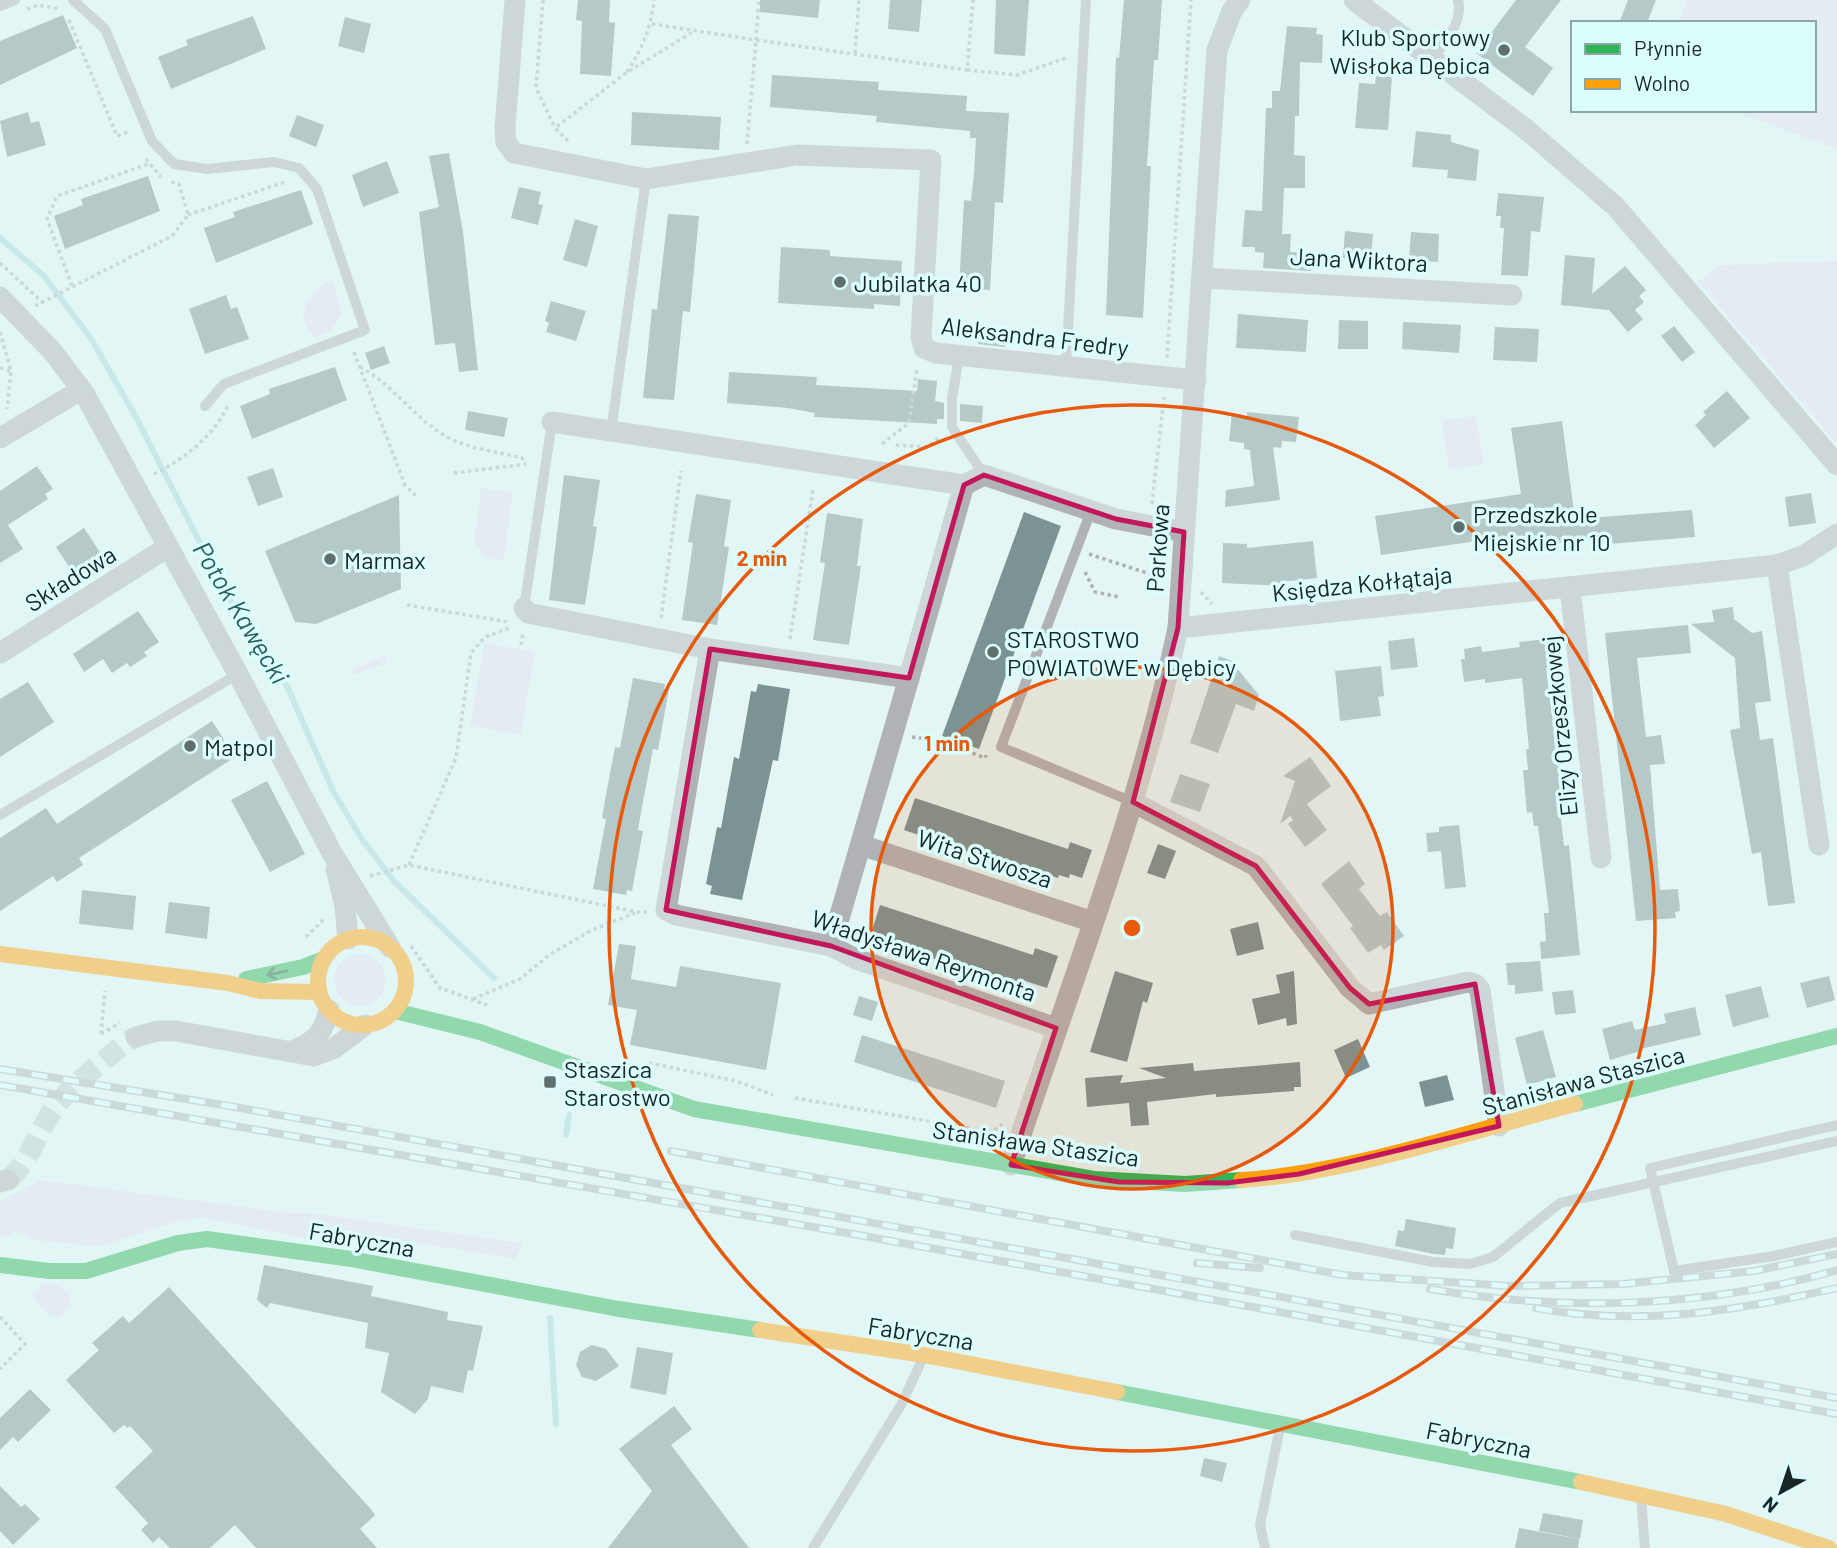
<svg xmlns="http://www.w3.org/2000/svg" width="1837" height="1548" font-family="Barlow,sans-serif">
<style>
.green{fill:#e5deed}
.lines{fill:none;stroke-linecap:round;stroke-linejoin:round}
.stream{stroke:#a5dbd9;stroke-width:6}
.building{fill:#7c9393}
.street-tunnel{stroke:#bacdcc;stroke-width:21;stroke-dasharray:21 10;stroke-linecap:butt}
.path{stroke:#aeb1b4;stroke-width:3.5;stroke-dasharray:3.5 3.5;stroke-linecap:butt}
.lane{stroke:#b1b2b5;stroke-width:10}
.street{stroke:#b1b2b5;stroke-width:21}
.fast{stroke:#30b455;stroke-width:16}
.slow{stroke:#ff9f0a;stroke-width:16}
.rail-casing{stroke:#b0b7b9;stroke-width:8}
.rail{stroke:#dbfefc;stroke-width:5;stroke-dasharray:16;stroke-linecap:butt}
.oneway{stroke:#205f39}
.marked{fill:none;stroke:#c2185b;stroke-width:5;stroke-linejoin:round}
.ring{fill:none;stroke:#e8590c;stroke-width:3.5}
.poi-dot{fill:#5e6f6e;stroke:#dbfefc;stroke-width:2.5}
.labels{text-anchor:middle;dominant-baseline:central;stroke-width:7;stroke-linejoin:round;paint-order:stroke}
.poi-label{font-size:24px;fill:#162726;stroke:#dbfefc;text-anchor:start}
.street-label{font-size:24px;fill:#162726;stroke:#dbfefc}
.water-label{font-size:26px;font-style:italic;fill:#245e5d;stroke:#dbfefc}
.centre{fill:#e8590c;stroke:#dbfefc;stroke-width:3.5}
.ring-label{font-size:21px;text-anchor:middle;font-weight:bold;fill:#e8590c;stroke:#dbfefc;stroke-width:7;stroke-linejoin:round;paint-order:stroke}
</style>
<rect width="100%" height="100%" fill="#e3f6f5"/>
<g class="green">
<polygon points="1687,0 1837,0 1837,149 1730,110 1814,110 1814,23 1678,23"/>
<polygon points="1837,261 1837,444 1698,282 1719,265"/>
<path d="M 332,280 L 342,313 L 331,331 L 315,338 C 300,323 300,309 314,294 C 320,287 323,282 332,280 Z"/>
<polygon points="1476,416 1484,465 1449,469 1442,420"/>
<polygon points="481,488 513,492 504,561 486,558 474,541"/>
<polygon points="484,643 535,652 521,735 470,726"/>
<polygon points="385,655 388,663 353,675 353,669"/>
<circle cx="360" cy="980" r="26"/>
<polygon points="41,1180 290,1213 312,1213 523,1243 516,1259 335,1230 308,1239 203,1218 179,1221 97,1247 27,1239 27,1235 12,1231 10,1236 0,1235 0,1201"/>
<path d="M 43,1284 C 57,1285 71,1286 70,1304 L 61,1317 C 49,1318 34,1305 33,1293 Z"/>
</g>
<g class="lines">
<g class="stream">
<polyline points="0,238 44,276 90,337 137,419 226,594 288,688 333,791 363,841 396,883 494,978"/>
<polyline points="566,1135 569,1115"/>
<polyline points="550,1318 556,1424"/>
</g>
</g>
<g class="building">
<polygon points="578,0 610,0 609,22 615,23 611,76 580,74 582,21 576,20"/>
<polygon points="760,0 820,0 818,18 760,12"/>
<polygon points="890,0 922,0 919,32 888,29"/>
<polygon points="996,0 1029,0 1025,56 994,54"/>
<polygon points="1124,0 1162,0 1158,60 1154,60 1147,166 1151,166 1143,318 1106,315 1116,57 1119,58"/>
<polygon points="1516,0 1561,0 1525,47 1553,68 1533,96 1476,53"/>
<polygon points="1628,0 1656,0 1647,23 1619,23"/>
<polygon points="63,15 77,48 0,85 0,41"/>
<polygon points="253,16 266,49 171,89 158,57 188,45 186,40"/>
<polygon points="345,17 371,24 364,53 338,46"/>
<polygon points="1287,26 1317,28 1316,34 1323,35 1322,63 1300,62 1299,116 1295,116 1294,155 1305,156 1305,188 1284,188 1282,234 1291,234 1290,252 1312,253 1311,271 1263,268 1264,253 1255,252 1255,247 1242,247 1245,210 1262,211 1266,108 1272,108 1272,91 1280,91"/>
<polygon points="772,75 879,82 878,90 967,96 966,111 1009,113 1003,203 995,202 990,290 959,288 964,200 971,201 974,173 976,138 970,138 970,131 876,122 877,116 770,107"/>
<polygon points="1376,76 1392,77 1388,130 1355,128 1359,83 1375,84"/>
<polygon points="28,112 31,123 39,121 46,145 7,157 0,121"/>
<polygon points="632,112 721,117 719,150 631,145"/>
<polygon points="297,115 324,125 316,147 289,136"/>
<polygon points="1416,131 1451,135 1451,142 1479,150 1476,181 1447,178 1448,170 1412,167"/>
<polygon points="449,153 463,232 478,370 459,372 455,343 435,345 419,212 439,207 429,156"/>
<polygon points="387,161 399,193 363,207 352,175"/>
<polygon points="148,176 160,211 65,249 54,216 83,205 81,199"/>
<polygon points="519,187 541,192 538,204 543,205 538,225 511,218"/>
<polygon points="301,190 313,224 216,263 204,228 235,217 233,212"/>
<polygon points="1498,193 1544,197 1540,232 1531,231 1528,276 1501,275 1504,228 1500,228 1501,216 1496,216"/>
<polygon points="668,214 699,216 690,312 683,311 674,400 643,398 652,309 657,310"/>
<polygon points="575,219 598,226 587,267 563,260"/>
<polygon points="1345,231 1373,234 1371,260 1343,258"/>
<polygon points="1411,232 1439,234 1438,262 1409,260"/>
<polygon points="781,247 830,250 830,256 902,261 900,306 874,304 874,309 778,303"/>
<polygon points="1565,255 1595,258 1592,294 1625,266 1646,290 1639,296 1644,302 1635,310 1643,319 1628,332 1609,310 1561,305"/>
<polygon points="226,295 231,309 237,307 249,339 205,354 189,309"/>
<polygon points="551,301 586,311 576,341 546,332 549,323 545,321"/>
<polygon points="1238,314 1308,320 1306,352 1236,348"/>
<polygon points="1339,320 1368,321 1368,349 1338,349"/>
<polygon points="1403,322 1461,325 1459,353 1402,349"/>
<polygon points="1674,326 1695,352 1682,362 1661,336"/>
<polygon points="1495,327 1539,329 1537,362 1493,360"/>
<polygon points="980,335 1006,339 1005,347 978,344"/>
<polygon points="384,346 390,363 371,370 365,353"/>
<polygon points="335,367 347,400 252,439 240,406 270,394 269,389"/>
<polygon points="729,372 817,377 816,385 917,391 918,379 937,381 935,401 944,403 944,419 937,419 937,424 814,417 815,413 788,408 727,403"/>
<polygon points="1727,391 1750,418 1714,448 1695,425 1706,415 1703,412"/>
<polygon points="960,404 983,406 982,423 960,421"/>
<polygon points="468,411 508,418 504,437 465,430"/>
<polygon points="1247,412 1299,417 1296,442 1282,441 1281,448 1273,447 1280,500 1225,507 1226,490 1254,486 1250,450 1244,449 1244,443 1229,441 1232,414 1247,416"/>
<polygon points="1562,421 1575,519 1692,510 1695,537 1609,544 1609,537 1520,549 1518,535 1381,555 1375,516 1521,494 1511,428"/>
<polygon points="37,466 53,489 45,494 48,499 8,525 23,549 0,563 0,491"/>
<polygon points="273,468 283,497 258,506 247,477"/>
<polygon points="564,475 600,480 593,526 597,527 585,605 549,600"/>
<polygon points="1811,493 1816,523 1789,527 1785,497"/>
<polygon points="696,494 731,500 724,546 729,547 717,625 682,620 693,543 688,542"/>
<polygon points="399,495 401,589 316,624 295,622 265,551"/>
<polygon points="1024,512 1061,526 979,749 942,736"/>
<polygon points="827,513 863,519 857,566 861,566 849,645 813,640 825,563 820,562"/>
<polygon points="84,528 107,563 79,582 56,547"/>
<polygon points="1313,541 1317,578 1280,582 1281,586 1222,583 1223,543 1247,544 1247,548"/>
<polygon points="1733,607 1734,619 1752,633 1762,631 1771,701 1755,703 1760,740 1773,738 1795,903 1768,906 1761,852 1752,854 1730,730 1740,728 1735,658 1691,624 1714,622 1712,610"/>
<polygon points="138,611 159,642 144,652 147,656 130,667 127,663 112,673 103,659 84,672 73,654"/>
<polygon points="1688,625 1691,653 1637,658 1646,737 1661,735 1665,764 1650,765 1660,890 1678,889 1680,911 1675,912 1676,918 1636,921 1605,633"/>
<polygon points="1414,638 1418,667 1391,670 1388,641"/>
<polygon points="1547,639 1550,667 1546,668 1564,809 1560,810 1564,846 1569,845 1580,955 1541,959 1540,942 1546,941 1544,913 1549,913 1538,826 1534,826 1532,812 1527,813 1523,770 1528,770 1526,749 1529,749 1522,678 1485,683 1485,679 1464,682 1461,659 1465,659 1464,649 1481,646 1482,652 1520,647 1519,642"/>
<polygon points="1219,656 1230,660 1259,695 1254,711 1236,704 1218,753 1190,743"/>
<polygon points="1381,666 1384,696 1378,697 1381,716 1340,721 1335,671"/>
<polygon points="633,678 665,684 664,689 669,689 658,750 653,749 642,807 638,830 643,831 632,891 627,890 626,895 593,889 606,819 602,818 605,800 615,747 620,748"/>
<polygon points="28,682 54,722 0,757 0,699"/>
<polygon points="758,684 790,689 778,761 773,760 742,900 710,894 712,886 706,884 717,827 721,828 734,757 739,759 751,691 756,692"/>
<polygon points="212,721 235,757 79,858 83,865 57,882 53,876 0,911 0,838 46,808 57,824"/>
<polygon points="1310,757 1331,786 1307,804 1327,830 1305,847 1288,824 1293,820 1290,816 1280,824 1295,781 1283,776"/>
<polygon points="1180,774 1210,784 1200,812 1170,802"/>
<polygon points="267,781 305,854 270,872 231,800"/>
<polygon points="915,798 1068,849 1070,842 1092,850 1082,878 1070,874 1069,878 1059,875 1058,878 1046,874 1045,878 904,830"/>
<polygon points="1459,825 1466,887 1445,889 1441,851 1428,852 1426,833 1439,832 1439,827"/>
<polygon points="1158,844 1176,851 1165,879 1147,873"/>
<polygon points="1349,861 1365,884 1359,889 1380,916 1387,912 1404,936 1384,950 1381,945 1368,953 1350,928 1353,926 1321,884"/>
<polygon points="82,890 136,896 133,930 79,924"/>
<polygon points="169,902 210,907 207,939 165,933"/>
<polygon points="880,905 1033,955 1035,948 1058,956 1047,988 1025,981 1022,989 870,937"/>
<polygon points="1258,922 1264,949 1237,956 1230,929"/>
<polygon points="619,944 636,946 631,979 676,987 680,966 781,983 766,1070 630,1045 637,1010 608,1005"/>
<polygon points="1540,961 1543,991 1515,994 1515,985 1508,985 1506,963"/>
<polygon points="1115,971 1153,983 1147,1003 1143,1001 1127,1062 1090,1052"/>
<polygon points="1294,971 1297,1024 1287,1026 1286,1018 1258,1025 1252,999 1280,993 1276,975"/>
<polygon points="1829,976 1835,1000 1807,1008 1800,983"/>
<polygon points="1761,986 1769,1017 1733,1027 1725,995"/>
<polygon points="1573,990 1576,1013 1555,1015 1552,992"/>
<polygon points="859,996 878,1002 872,1021 853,1015"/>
<polygon points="1695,1007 1701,1035 1640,1049 1641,1051 1610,1060 1602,1029 1632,1021 1635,1030 1666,1023 1664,1014"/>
<polygon points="1543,1030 1556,1077 1527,1085 1515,1038"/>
<polygon points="862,1035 1005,1081 996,1108 854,1062"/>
<polygon points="1358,1039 1370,1067 1346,1078 1334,1050"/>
<polygon points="1300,1062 1301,1087 1294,1087 1294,1091 1216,1097 1216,1094 1147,1102 1149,1125 1131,1126 1129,1103 1087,1107 1085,1078 1123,1075 1120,1083 1166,1078 1139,1068 1193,1063 1194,1071"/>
<polygon points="1447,1075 1454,1100 1425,1107 1419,1082"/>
<polygon points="1406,1219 1456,1228 1453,1249 1446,1248 1445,1255 1434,1254 1395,1246 1398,1230 1404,1231"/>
<polygon points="264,1265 373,1286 371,1296 448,1312 447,1320 483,1326 473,1371 468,1370 463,1393 431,1386 428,1399 415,1414 381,1392 389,1353 365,1348 368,1323 270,1303 267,1308 257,1300"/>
<polygon points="169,1287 370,1508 375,1515 360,1529 377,1548 256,1548 235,1525 210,1548 170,1548 159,1537 153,1543 141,1530 148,1523 115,1487 153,1451 130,1426 127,1428 124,1425 114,1433 66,1380 99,1350 92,1343 123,1316 129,1323"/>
<polygon points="592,1345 606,1349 619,1366 596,1381 582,1377 576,1365 580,1352"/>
<polygon points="637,1347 673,1353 666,1395 630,1388"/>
<polygon points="30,1389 51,1410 18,1442 13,1437 0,1450 0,1418"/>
<polygon points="674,1406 692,1429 671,1445 749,1548 608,1548 652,1491 619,1449"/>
<polygon points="1204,1458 1227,1463 1222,1482 1200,1476"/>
<polygon points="0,1486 21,1507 25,1504 40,1519 13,1545 0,1531"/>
<polygon points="1543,1513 1583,1520 1580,1539 1539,1531"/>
<polygon points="1519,1528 1579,1539 1578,1548 1515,1548"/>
</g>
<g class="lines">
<path class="street-tunnel" d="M 8,1180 C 31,1161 38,1129 56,1106 C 74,1082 103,1062 126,1042 L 136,1037"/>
<g class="path">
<polyline points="543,0 536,88 555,128"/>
<polyline points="27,9 38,5 60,9"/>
<polyline points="69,20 117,136 130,131"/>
<polyline points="652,24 756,40 759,0"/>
<polyline points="855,53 859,0"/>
<polyline points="967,70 1017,75 1066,58"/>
<path d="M 627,72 C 642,48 651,29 654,0"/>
<polyline points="568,141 555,128 626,73 696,30"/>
<polyline points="747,144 756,40 967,70 973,0"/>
<polyline points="146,159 161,177"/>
<polyline points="188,215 285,182"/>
<polyline points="0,263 42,302"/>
<polyline points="72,286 47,219 57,196 148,164"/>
<polyline points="35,306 172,236 188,215 179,184 171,182"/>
<polyline points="0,332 11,371 7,409"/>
<polyline points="354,352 405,485 416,496"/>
<polyline points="1167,358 1191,0"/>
<path d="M 360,367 C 393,384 415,420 449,438 C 469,449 499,452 522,458 L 526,463"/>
<polyline points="0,368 11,371"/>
<polyline points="882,444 909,423 917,369"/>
<polyline points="896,445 927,447 940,437"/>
<polyline points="454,473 526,464"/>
<path d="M 154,474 C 183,460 215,435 228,405"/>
<polyline points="1152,504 1164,397"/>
<polyline points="1089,554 1150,574"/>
<polyline points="1085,572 1095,592 1120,597"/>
<polyline points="1201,592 1212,604"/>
<polyline points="407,605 509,622"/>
<polyline points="661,618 681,471"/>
<polyline points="790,639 813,489"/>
<polyline points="521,645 523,633"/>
<polyline points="912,737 938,740 985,758 986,755"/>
<polyline points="409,865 456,758 471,653 485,637 512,627"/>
<polyline points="370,876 409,865 637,912 647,912"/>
<polyline points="306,937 325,918"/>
<polyline points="411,946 440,988 487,1005"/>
<polyline points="473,999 520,979 549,955 592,930 635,913"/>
<polyline points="101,1034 120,1023"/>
<polyline points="101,1034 105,991"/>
<polyline points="649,1063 736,1081 773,1095"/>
<polyline points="795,1098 992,1132 1002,1124"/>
<polyline points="0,1317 25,1344 0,1369"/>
</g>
<g class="lane">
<polyline points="73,0 105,29 152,141 174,164 207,169 274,162 299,168 317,189 365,330 224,384 205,406"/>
<polyline points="0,6 15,0"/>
<path d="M 1432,59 C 1446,40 1463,24 1458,0"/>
<polyline points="959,356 952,399 952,427 984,475"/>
<polyline points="1066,366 1086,0"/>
<polyline points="611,432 646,179"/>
<polyline points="1091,511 1001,747 1133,802"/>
<polyline points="524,608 552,422"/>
<polyline points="0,815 238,674"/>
<polyline points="1837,1125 1650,1168 1674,1271 1774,1256 1837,1242"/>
<polyline points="1295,1235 1433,1262 1470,1264 1493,1257 1560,1203 1837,1141"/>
<polyline points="1641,1497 1645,1548"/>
<polyline points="813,1548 901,1405 923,1358"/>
<polyline points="1265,1548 1260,1525 1280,1427"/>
</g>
<g class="street">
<polyline points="515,0 505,128 506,142 514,153 646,179 797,155 931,160 921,337 924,348 936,353 1196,380"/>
<polyline points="1354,0 1527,130 1616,207 1837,465"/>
<polyline points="1202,278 1512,295"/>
<polyline points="0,297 53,352 84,393 238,674 332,853 390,947"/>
<polyline points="552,422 964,485 984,475 1116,519 1184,532"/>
<polyline points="0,438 81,390"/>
<polyline points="1777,565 1819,845"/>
<polyline points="1570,588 1601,858"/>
<polyline points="524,608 528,613 710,649 909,678 964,485"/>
<polyline points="1178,628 1777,565 1803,556 1837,534"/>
<polyline points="710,649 666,910 676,915 831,946 856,959 1056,1028"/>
<polyline points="0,653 168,547"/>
<polyline points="1133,802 1256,866 1350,988 1369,1004 1468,982 1475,984 1480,990 1499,1126"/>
<polyline points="861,845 1093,922"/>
<polyline points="336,869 345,906 348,939"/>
<polyline points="831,946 909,678"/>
<polyline points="136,1037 157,1031 176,1031 314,1056 333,1049 365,1025"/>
<path d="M 292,1051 C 315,1042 323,1034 329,1010"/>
<path d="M 1011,1165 C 1069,987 1139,812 1178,628 L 1217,50 L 1232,11 L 1240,0"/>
<polyline points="0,1182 8,1180"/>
</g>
<g class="fast">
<polyline points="246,979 303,967 324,959"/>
<polyline points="395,1011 480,1032 694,1109 1094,1179 1185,1184 1241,1180"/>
<polyline points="1575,1104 1837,1036"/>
<polyline points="0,1265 49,1271 86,1271 178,1243 207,1239 351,1259 619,1309 760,1330"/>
<polyline points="1117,1392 1581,1482"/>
</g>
<g class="slow">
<circle cx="362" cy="981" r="44"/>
<polyline points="0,954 228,983 260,991 319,992"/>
<path d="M 1241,1180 C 1346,1174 1471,1131 1575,1104"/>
<polyline points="760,1330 924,1355 1117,1392"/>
<polyline points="1581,1482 1726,1514 1829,1548"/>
</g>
<defs>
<g id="rail">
<polyline points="0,1069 235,1107 1837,1398"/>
<polyline points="0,1085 864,1236 1837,1414"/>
<polyline points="671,1151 1343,1275 1509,1286 1623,1284 1754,1271 1837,1254"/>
<polyline points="1197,1263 1260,1268"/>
<path d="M 1430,1289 C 1562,1312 1708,1308 1837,1270"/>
<path d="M 1536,1308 C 1638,1327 1737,1311 1837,1288"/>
</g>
</defs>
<use href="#rail" class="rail-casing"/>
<use href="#rail" class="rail"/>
</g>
<defs><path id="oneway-shaft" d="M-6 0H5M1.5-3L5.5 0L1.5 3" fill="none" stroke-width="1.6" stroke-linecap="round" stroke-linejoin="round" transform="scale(1.75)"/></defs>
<use class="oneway" href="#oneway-shaft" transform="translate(277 973) rotate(168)"/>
<path d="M0 0H1837V1548H0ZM 984,475 L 1116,519 L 1184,532 L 1178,628 L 1133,802 L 1256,866 L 1350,988 L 1369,1004 L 1475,984 L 1499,1126 L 1299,1174 L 1227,1183 L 1119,1182 L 1011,1165 L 1056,1028 L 831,946 L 666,910 L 710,649 L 909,678 L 964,485 Z" fill="#e3f6f5" fill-opacity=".55" fill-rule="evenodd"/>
<path class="marked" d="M 984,475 L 1116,519 L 1184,532 L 1178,628 L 1133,802 L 1256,866 L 1350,988 L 1369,1004 L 1475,984 L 1499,1126 L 1299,1174 L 1227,1183 L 1119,1182 L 1011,1165 L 1056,1028 L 831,946 L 666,910 L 710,649 L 909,678 L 964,485 Z"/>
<circle cx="1132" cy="928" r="261" fill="#e8590c" fill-opacity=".12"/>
<g class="ring">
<circle cx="1132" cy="928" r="261"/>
<circle cx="1132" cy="928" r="523"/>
</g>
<g class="poi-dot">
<circle cx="1504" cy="50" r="7"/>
<circle cx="840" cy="282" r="7"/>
<circle cx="1459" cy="527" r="7"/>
<circle cx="330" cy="559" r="7"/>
<circle cx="993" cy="652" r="7"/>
<circle cx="190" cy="746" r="7"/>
<rect x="543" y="1075" width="14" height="14" rx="3.5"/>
</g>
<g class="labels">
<g class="poi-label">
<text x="1490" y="36" text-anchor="end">Klub Sportowy<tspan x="1490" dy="28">Wisłoka Dębica</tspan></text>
<text x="854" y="282">Jubilatka 40</text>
<text x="1473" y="513">Przedszkole<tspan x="1473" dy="28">Miejskie nr 10</tspan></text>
<text x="344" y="559">Marmax</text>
<text x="1007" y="638">STAROSTWO<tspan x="1007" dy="28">POWIATOWE w Dębicy</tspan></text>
<text x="204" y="746">Matpol</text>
<text x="564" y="1068">Staszica<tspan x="564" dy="28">Starostwo</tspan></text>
</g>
<g class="street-label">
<text transform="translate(1359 259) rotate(3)">Jana Wiktora</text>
<text transform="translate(1035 336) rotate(7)">Aleksandra Fredry</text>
<text transform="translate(1157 548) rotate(-86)">Parkowa</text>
<text transform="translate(70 578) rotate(-32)">Składowa</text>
<text transform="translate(1362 583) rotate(-6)">Księdza Kołłątaja</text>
<text transform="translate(1559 726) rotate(-96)">Elizy Orzeszkowej</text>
<text transform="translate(985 858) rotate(18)">Wita Stwosza</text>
<text transform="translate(924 955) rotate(19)">Władysława Reymonta</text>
<text transform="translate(1583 1080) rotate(-15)">Stanisława Staszica</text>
<text transform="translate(1036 1143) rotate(8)">Stanisława Staszica</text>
<text transform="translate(362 1239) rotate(10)">Fabryczna</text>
<text transform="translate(921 1333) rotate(9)">Fabryczna</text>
<text transform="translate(1479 1439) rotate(11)">Fabryczna</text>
</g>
<g class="water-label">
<text transform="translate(242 612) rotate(59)">Potok Kawęcki</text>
</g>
</g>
<circle cx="1132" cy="928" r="10" class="centre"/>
<g class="ring-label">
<text x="762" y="566">2 min</text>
<text x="947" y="751">1 min</text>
</g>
<rect x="1571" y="21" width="245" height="91" fill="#dbfefc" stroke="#8ca8a6" stroke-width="2"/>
<rect x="1585" y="44" width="35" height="10" fill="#30b455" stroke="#8ca8a6" stroke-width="2"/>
<text x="1634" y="56" font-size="21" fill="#162726">Płynnie</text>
<rect x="1585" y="79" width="35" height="10" fill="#ff9f0a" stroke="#8ca8a6" stroke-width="2"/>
<text x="1634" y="91" font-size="21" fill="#162726">Wolno</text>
<g transform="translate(1781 1492) rotate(220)" stroke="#dbfefc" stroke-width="5" paint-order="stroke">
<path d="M0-5L12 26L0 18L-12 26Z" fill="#162726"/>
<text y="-10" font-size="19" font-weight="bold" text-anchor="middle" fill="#162726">N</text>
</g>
</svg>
